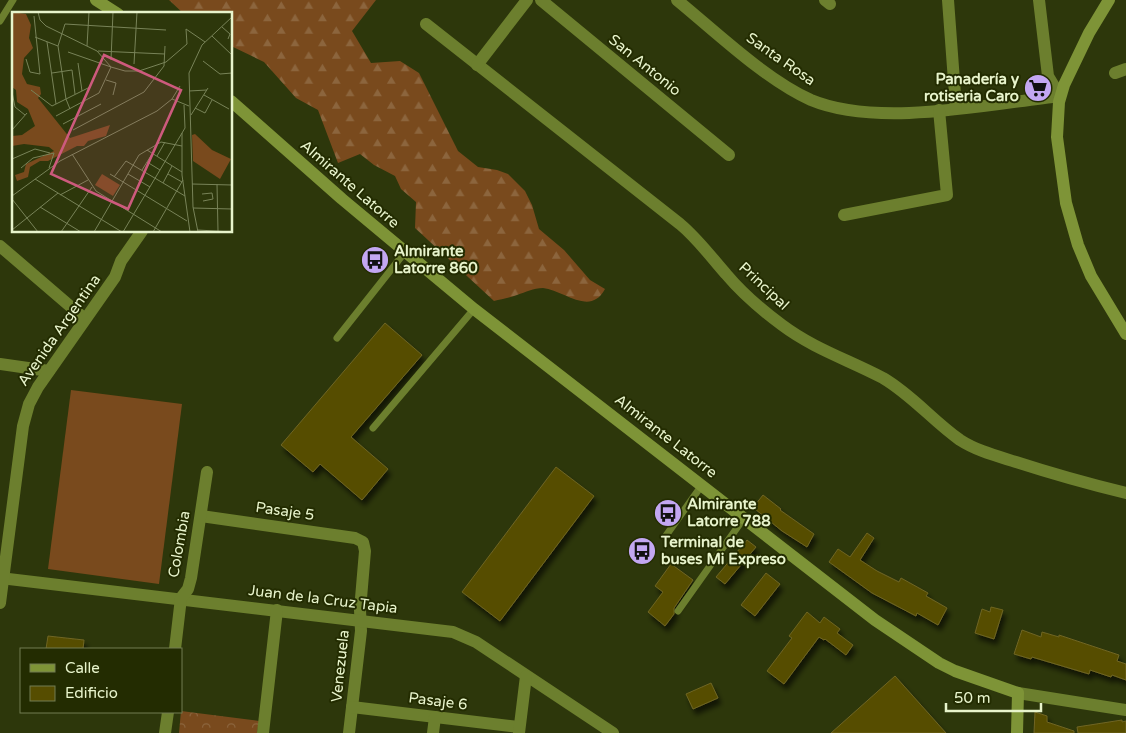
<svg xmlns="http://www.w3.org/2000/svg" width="1126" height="733" font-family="'Varela Round',sans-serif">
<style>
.grass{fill:#794a1d}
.forest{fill:url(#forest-firs)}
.park{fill:url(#park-crowns)}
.building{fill:#564d00;stroke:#6f6523;filter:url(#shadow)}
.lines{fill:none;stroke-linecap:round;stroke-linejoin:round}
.lane{stroke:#6c7f2e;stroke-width:7}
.street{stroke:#6c7f2e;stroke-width:12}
.secondary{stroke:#7e9437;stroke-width:12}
.labels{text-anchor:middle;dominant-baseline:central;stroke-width:4;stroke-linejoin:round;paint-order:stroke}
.street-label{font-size:15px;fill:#e8f4cc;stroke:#232c01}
.poi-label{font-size:15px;font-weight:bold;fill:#e8f4cc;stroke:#232c01;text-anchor:start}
.inset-road{fill:none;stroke:#788358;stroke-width:1}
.view{fill:#cd5a7d;fill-opacity:0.15;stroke:#cd5a7d;stroke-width:2.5}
.inset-edge{fill:none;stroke:#e8f4cc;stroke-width:2.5}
</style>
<defs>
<pattern id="forest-firs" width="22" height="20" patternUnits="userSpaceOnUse" patternTransform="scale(1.25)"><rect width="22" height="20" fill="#794a1d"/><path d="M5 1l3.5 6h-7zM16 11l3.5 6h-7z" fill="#8c653d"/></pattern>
<pattern id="park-crowns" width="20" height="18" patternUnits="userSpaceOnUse" patternTransform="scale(1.25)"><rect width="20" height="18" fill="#794a1d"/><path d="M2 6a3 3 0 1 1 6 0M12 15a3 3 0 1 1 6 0" fill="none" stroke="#8c653d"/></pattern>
<filter id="shadow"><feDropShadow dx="3" dy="5.5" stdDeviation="2.5" flood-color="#0009"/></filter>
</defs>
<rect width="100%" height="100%" fill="#2d370b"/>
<polygon class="grass" points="71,390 182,404 159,584 48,569"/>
<path class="forest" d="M 169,0 L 376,0 L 352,31 L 371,63 L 400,61 L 419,73 L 458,151 L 478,167 L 497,170 L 508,174 L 525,191 L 532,205 L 539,229 L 564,250 L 590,280 L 605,289 C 590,317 564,290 543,288 C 533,288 526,292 517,295 C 509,298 501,299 494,301 L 415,228 L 416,202 L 401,189 L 395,176 L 374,165 L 360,154 L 338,163 L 318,110 L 296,98 L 264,62 L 231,46 L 231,14 L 184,14 Z"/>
<polygon class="park" points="181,711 259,721 257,733 179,733"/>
<g class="building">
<polygon points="385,323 422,355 351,437 388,469 362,500 320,464 313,472 281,445"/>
<polygon points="556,467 594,496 500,621 462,592"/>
<polygon points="763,495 781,509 780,510 814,534 807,547 782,531 755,509 757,507 755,505"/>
<polygon points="867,533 874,538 860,560 877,571 899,582 901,578 928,593 926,596 947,608 938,625 917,613 916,616 872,593 829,562 838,549 850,557"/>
<polygon points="747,540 756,547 725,584 716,577"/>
<polygon points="671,564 693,580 674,608 674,614 665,626 648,612 663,592 655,586"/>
<polygon points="766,573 780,584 755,616 741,605"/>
<polygon points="991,607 1003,610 994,639 975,633 982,609 990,612"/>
<polygon points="807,612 820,623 824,617 840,629 837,633 853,645 846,655 825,639 824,640 819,637 784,684 767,671 792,638 789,636"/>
<polygon points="1022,630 1041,637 1042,632 1059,637 1059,635 1119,655 1117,661 1126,664 1126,680 1112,675 1111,677 1090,670 1089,674 1032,657 1031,659 1014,654"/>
<polygon points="48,636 84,640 83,649 46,649"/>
<polygon points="895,676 946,733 831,733"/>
<polygon points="711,683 718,698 693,709 686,694"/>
<polygon points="1035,712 1047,716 1047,722 1074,731 1074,733 1034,733"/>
<polygon points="1122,720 1122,722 1126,721 1126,733 1078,733 1077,727"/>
</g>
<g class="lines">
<g class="lane">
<polyline points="0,21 13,0"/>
<polyline points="337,338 405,252"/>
<polyline points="373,428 474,309"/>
<polyline points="665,537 702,485"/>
<polyline points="678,611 744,518"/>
</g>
<g class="street">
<polyline points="541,0 729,155"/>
<path d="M 677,0 C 716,32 766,80 811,100 C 878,128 989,104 1060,96"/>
<polyline points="825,0 830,4"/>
<polyline points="948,0 956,108"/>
<polyline points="1039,0 1048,76 1060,96"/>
<path d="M 426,24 L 680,224 C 698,239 711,257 726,274 C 742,293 763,311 782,325 C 814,349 849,360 883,378 C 912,395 933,421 960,440 C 977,451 997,456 1016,462 C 1053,474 1089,484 1126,493"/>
<polyline points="477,65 527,0"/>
<polyline points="1115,73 1126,69"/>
<polyline points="844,215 947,195 939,110"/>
<polyline points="0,246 85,319"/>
<polyline points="0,364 49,371"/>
<polyline points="201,516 355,538 363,542 365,551 360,610 361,631 349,733"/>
<polyline points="0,578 453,632 476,642 613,733"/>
<polyline points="0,603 23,426 29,404 38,387 115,277 121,261 142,231"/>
<polyline points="175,649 181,598 188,589 191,578 207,472"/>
<polyline points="1018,693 1126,710"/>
<polyline points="352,707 519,727"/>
<polyline points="165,733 168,712"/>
<polyline points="263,733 277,610"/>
<polyline points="433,733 435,717"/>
<polyline points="519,733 526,676"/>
</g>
<g class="secondary">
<polyline points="96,0 118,14"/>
<polyline points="1109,0 1089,33 1064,85 1059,102 1057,137 1066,203 1078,245 1091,276 1126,334"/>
<polyline points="231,101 342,199 474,309 875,620 939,663 955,671 1018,693 1017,733"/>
</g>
</g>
<defs>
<symbol id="supermarket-disc" viewBox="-11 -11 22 22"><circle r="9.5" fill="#c3a7f2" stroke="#232c01"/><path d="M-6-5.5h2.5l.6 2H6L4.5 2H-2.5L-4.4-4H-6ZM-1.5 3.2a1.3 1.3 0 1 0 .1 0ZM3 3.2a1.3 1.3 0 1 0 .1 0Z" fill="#111"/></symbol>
<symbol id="bus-disc" viewBox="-11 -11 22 22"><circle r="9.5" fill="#c3a7f2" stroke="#232c01"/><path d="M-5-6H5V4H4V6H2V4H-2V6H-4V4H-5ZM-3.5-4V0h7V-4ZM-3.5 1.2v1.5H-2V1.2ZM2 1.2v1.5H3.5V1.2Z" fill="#111"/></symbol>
</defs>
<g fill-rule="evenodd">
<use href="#supermarket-disc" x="1022" y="72" width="32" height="32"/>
<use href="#bus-disc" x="359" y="244" width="32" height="32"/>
<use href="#bus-disc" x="652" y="497" width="32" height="32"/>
<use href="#bus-disc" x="626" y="535" width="32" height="32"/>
</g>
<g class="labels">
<g class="street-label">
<text transform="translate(781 59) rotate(35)">Santa Rosa</text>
<text transform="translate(645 65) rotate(39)">San Antonio</text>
<text transform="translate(350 184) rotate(41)">Almirante Latorre</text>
<text transform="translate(764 286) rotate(43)">Principal</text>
<text transform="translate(59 330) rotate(-55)">Avenida Argentina</text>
<text transform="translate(666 436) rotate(38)">Almirante Latorre</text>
<text transform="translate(285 511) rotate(8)">Pasaje 5</text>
<text transform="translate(179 544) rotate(-80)">Colombia</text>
<text transform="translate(323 599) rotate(7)">Juan de la Cruz Tapia</text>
<text transform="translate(340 666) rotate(-84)">Venezuela</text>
<text transform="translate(438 701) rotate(7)">Pasaje 6</text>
</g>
<g class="poi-label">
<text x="1019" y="79" text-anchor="end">Panadería y<tspan x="1019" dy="17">rotiseria Caro</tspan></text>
<text x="394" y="251">Almirante<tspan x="394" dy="17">Latorre 860</tspan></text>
<text x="687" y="504">Almirante<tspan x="687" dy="17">Latorre 788</tspan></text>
<text x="661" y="542">Terminal de<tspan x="661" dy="17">buses Mi Expreso</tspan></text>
</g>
</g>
<g transform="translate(12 12)">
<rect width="220" height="220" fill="#2d370b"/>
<path d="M 90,162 L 108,173 L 101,184 L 83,173 Z" fill="#794a1d"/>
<path d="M 0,0 L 14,2 L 19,13 L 17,26 L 21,36 L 12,46 L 10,62 L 15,72 L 28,75 L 29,82 L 26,86 L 58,126 L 98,113 L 94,124 L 76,129 L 72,134 L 65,134 L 36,149 L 28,149 L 18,155 L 16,165 L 5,169 L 3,163 L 12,160 L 14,152 L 42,139 L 37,135 L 12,132 L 0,134 L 0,124 L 10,123 L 23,114 L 16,97 L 5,90 L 4,78 L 0,75 Z" fill="#794a1d"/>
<path d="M 183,122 L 200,138 L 219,147 L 208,167 L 181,149 L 180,123 Z" fill="#794a1d"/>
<path class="inset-road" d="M 26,0 L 28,8 L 34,14 L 85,39 L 99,55 L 113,59 L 127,59 L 154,50 L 175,32 L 174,17 L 193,30M 210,15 L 218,22 L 216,27M 200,24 L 220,43M 23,25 L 46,34M 35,30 L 44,92M 75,34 L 77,0M 86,39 L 153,42M 14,47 L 18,60 L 28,62 L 22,4M 99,48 L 101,0M 191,49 L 208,62 L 220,61M 66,51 L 70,79M 122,52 L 125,0M 40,61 L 60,58 L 63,82M 94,68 L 104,71 L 101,83M 19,78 L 40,94 L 78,75M 177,79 L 195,78M 0,80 L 3,95 L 13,103M 192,83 L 217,97M 160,87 L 168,74M 183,96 L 193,101 L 200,88M 58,97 L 54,87 L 46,34 L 53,12 L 154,18M 179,103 L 196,76M 44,104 L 87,81 L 99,55 L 56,40M 51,112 L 89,92M 0,118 L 15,101M 61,118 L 132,80 L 152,54 L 153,34M 170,121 L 170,163 L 178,220M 135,138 L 170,160M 60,142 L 84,179 L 150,220M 145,144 L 153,130M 0,147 L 23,137 L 38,141M 135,150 L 148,158M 9,156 L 21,146 L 42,141 L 37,156M 130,158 L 140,142M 98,162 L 175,209M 116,162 L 138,175M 156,162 L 170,170M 102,165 L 114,149 L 173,184M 23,167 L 110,220M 151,171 L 160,154M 180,172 L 220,173M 205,172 L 206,219M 190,182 L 200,181 L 201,187 L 191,189M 48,183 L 76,168M 0,184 L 48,149 L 145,99 L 160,87 L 177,94M 0,187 L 26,220M 28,195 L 69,220M 181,196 L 220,197M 0,218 L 46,181M 186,218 L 220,220M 49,220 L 80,175M 82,220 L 127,143 L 149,130 L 170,134M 111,220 L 173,116 L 172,93M 141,220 L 171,168M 186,220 L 181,195 L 177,61 L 190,33 L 220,5"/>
<path class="view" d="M 92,43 L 169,78 L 116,197 L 39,162 Z"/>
<rect width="220" height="220" class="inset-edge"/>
</g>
<rect x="20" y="648" width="162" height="65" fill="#232c01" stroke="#727c52"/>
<rect x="30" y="664" width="25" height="8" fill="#7e9437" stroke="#727c52"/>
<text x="65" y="673" font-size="15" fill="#e8f4cc">Calle</text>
<rect x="30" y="686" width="25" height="15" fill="#564d00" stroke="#727c52"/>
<text x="65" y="698" font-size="15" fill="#e8f4cc">Edificio</text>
<path d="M946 703v8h95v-8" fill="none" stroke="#e8f4cc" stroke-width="2.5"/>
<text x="954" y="703" font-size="15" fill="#e8f4cc" stroke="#232c01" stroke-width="4" paint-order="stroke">50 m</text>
</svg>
